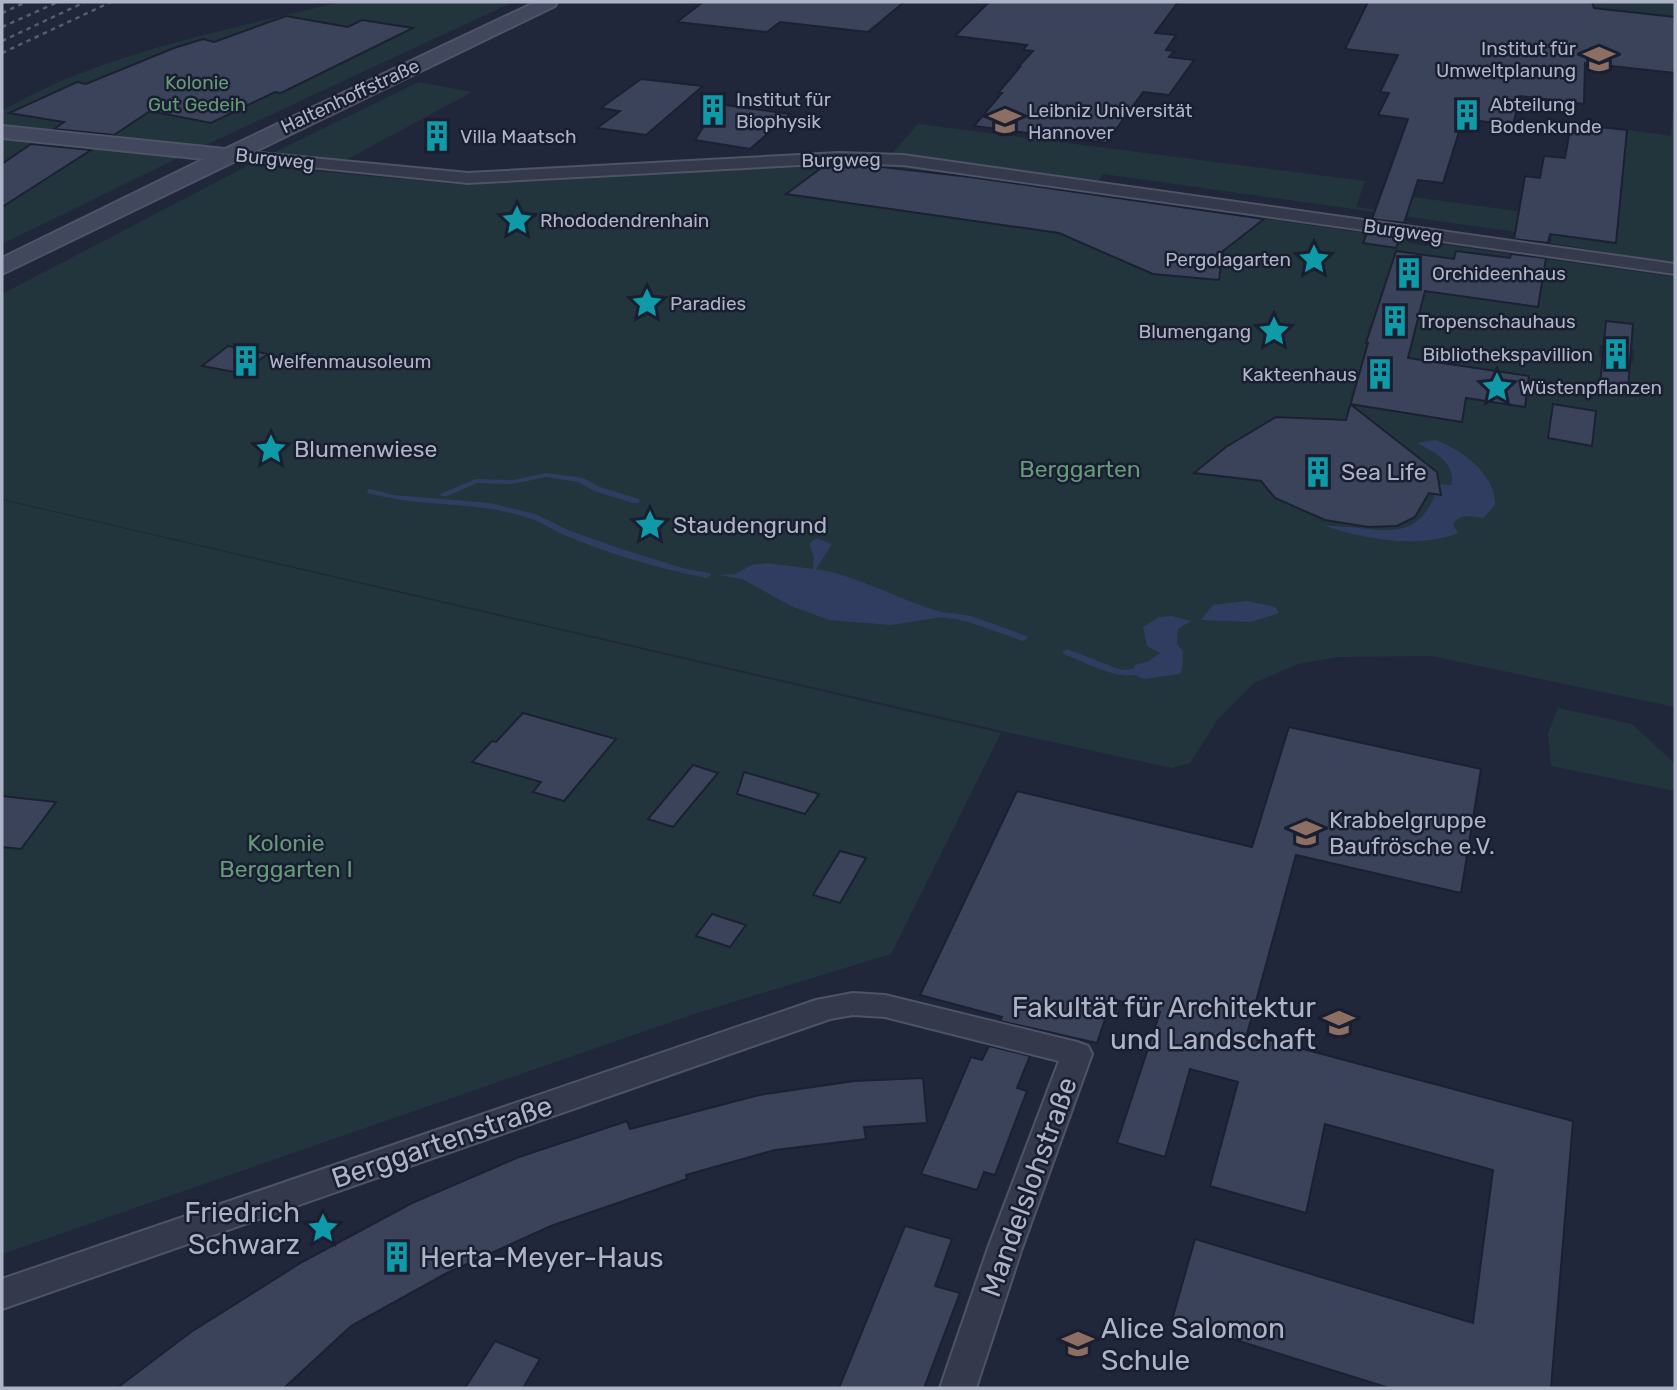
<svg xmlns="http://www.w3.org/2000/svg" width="1677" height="1390" font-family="Rubik,sans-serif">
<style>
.green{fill:#22353c;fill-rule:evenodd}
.water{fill:#303d61}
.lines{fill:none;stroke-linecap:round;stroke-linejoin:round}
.stream{fill:#303d61;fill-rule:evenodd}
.building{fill:#3b435b;stroke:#1b2132;stroke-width:2}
.street-casing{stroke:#4e5466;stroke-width:4}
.secondary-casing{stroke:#4e5466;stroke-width:4}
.street{fill:#343a4b;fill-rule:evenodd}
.secondary{fill:#41485e;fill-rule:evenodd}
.rail{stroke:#555d72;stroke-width:2.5;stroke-dasharray:4.5 4.5;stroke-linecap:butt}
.labels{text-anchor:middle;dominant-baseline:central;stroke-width:5;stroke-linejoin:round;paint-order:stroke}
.far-poi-label{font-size:19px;fill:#aeb4c7;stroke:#191f30;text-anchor:start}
.far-park-label{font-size:19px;fill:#649a78;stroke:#191f30}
.far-street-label{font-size:19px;fill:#aeb4c7;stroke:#191f30}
.poi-label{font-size:23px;fill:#aeb4c7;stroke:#191f30;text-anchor:start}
.park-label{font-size:23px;fill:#649a78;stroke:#191f30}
.near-poi-label{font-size:28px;fill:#aeb4c7;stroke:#191f30;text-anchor:end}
.near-street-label{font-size:28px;fill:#aeb4c7;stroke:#191f30}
</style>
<rect width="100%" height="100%" fill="#20273b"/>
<g class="green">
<path d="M 340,2 L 513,2 L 180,157 L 2,244 L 2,111 C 101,52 229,30 340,2 Z"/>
<polygon points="1594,2 1675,2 1675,17 1588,8"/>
<polygon points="419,82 472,92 346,160 273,153"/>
<polygon points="1673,112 1675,113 1675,263 1551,243 1552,234 1616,243 1628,130 1671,136"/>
<polygon points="918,124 1365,181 1356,207 1407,214 1412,197 1532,213 1532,234 1103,174 1098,181 892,154"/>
<path d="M 249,165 L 466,185 L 816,166 L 890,165 L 1405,239 L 1409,243 L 1427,246 L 1431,243 L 1675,277 L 1675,707 L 1431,656 L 1338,657 L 1298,664 L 1254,683 L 1218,719 L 1190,763 L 1172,768 L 1002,731 L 2,499 L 2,294 ZM 1607,321 L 1632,324 L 1629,349 L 1634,350 L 1633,363 L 1599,357 L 1600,345 L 1606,346 Z"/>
<polygon points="2,500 1001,733 891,954 697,1013 2,1254"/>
<polygon points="1558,708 1632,724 1675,764 1675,791 1551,766 1548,733"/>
</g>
<g class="water">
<path d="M 1435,440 C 1461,449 1496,474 1495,505 L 1483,518 C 1472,516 1460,514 1453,524 L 1458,533 C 1419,549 1364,539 1325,526 C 1378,525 1418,551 1439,484 L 1451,485 C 1457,463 1433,451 1417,443 Z"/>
<path d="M 816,538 L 832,544 L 816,569 C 865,577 906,605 954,615 L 891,625 L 829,620 L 791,606 L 742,579 L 719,575 L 735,574 L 752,565 L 767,563 L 813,569 L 814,557 L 809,544 Z"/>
<polygon points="1247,601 1275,607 1279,613 1251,622 1201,620 1213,605"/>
<polygon points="1172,616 1191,621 1178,629 1177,644 1183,651 1182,670 1179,674 1144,679 1131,673 1135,665 1147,662 1160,653 1147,646 1143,627 1159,617"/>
</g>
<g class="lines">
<g class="stream">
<polygon points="546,473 583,478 600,487 639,499 640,501 639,503 633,503 594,491 578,482 546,477 513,484 477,483 447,496 441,496 440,494 476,479 513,480"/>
<path d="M 368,489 L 371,489 L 393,495 L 490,503 L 535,514 L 568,530 L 618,548 L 686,569 L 710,573 L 711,575 L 707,578 C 659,569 607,553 562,534 C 551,529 540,521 528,518 C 476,500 420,508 368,493 L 367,491 Z"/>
<polygon points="944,612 971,616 1026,636 1028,638 1023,641 966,621 941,617 939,615"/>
<path d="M 1067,649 L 1121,670 L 1143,668 L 1148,671 C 1125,685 1087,663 1064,654 L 1062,652 Z"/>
</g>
</g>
<g class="building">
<polygon points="703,2 904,2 868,32 780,22 767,32 677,22"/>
<polygon points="989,2 1178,2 1155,33 1176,35 1166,50 1174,51 1169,57 1194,60 1169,95 1143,92 1106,143 974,126 1002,93 998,93 1020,67 1018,67 1033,51 1023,50 1027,45 955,36"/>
<polygon points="1368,2 1592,2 1594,8 1675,17 1675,73 1585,63 1584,104 1520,96 1513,125 1463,119 1443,183 1418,180 1404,223 1372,219 1408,119 1378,115 1389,93 1380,92 1398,55 1345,49"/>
<polygon points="286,16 348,27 362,20 413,28 281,93 275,92 211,123 150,111 114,135 54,129 64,122 9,113 77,82 86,84 174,48 203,39 214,42"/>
<polygon points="641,79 703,86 646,135 597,128 620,111 601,108"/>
<polygon points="718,104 790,114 750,149 695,140"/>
<polygon points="1571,124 1627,130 1616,243 1550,234 1548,243 1514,239 1525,176 1540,178 1544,156 1565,158"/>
<polygon points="31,144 91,150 2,207 2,164"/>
<polygon points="824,166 882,167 970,177 1264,219 1223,251 1219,280 1153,274 1059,233 786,194"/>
<polygon points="1367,233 1400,238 1396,248 1363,243"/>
<polygon points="1396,251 1454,259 1456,251 1510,258 1511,254 1546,258 1538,307 1425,291 1408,358 1529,376 1525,407 1466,398 1462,422 1350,404 1437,472 1441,495 1429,493 1415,517 1397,526 1368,527 1325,520 1275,498 1261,481 1194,473 1226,447 1276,417 1346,420 1368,343 1366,343"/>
<polygon points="1606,321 1633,324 1628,389 1600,385"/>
<polygon points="228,346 268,354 240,373 202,366"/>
<polygon points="1553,404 1596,411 1592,446 1548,438"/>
<polygon points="523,713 616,739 564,801 533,792 541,782 472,762 492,741 496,742"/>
<polygon points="1289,727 1481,769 1461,893 1296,855 1247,1034 1573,1121 1551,1388 1389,1388 1172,1320 1195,1239 1473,1323 1493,1170 1325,1124 1306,1213 1210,1186 1238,1082 1190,1069 1165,1157 1117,1143 1160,1012 1112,999 1097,1043 1000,1021 1002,1017 920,995 1017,791 1252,847"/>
<polygon points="693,765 718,773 673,827 648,819"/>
<polygon points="744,772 796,787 819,794 805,814 737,794"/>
<polygon points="2,796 56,802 21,849 2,847"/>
<polygon points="840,851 866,858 840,903 813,895"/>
<polygon points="712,914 746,925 730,947 696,936"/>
<polygon points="989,1046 1030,1056 1017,1088 1027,1091 995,1175 984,1172 977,1190 921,1174 971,1057 982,1060"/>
<polygon points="923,1078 927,1123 864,1127 866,1139 775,1150 686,1175 687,1179 551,1226 447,1273 351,1326 284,1388 117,1388 191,1332 302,1262 412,1203 519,1157 627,1121 630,1129 759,1095 854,1081"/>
<polygon points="905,1226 952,1239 935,1286 960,1293 924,1388 839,1388"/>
<polygon points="495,1341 540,1359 523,1388 465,1388"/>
</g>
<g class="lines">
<defs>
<g id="street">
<polygon points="228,150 468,173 838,153 903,155 1675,264 1675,274 903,165 838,163 468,183 223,158 220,155 223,152"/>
<polygon points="853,993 885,995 1077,1042 1088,1046 1092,1054 1022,1248 976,1388 940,1388 988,1248 1059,1061 885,1017 853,1015 830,1019 2,1309 2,1279 816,1000"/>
</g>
<polygon id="secondary" points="536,2 557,2 555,6 2,274 2,258 204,159 2,138 2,126 225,149"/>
</defs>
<use href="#street" class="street-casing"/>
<use href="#secondary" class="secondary-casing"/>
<use href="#street" class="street"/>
<use href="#secondary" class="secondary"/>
<g class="rail">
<polyline points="2,13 26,2"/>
<polyline points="2,27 58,2"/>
<polyline points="2,41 85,2"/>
<polyline points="2,53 111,2"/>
</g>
</g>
<defs>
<symbol id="university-bare" viewBox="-9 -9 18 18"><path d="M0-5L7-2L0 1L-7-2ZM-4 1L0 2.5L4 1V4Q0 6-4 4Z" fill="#8d6e63" stroke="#191f30" stroke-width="2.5" paint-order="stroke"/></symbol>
<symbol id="building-bare" viewBox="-9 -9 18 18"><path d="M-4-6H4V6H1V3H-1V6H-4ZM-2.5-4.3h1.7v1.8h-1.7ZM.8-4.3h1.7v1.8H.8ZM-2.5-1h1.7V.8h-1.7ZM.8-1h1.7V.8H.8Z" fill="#0f9aa8" stroke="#191f30" stroke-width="2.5" paint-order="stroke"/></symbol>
<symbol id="sight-bare" viewBox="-9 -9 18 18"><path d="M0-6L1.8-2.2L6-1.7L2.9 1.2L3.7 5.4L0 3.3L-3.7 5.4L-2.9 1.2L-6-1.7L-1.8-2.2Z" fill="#0f9aa8" stroke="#191f30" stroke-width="2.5" paint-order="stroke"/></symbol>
<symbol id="school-bare" viewBox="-9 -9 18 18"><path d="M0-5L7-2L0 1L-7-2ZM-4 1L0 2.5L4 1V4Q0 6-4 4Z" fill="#8d6e63" stroke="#191f30" stroke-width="2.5" paint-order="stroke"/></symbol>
</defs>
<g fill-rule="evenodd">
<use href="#university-bare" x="1577" y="37" width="44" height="44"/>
<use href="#building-bare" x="691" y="88" width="44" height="44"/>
<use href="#building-bare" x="1445" y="93" width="44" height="44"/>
<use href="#university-bare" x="983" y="99" width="44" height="44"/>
<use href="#building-bare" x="415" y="114" width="44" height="44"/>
<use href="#sight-bare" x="495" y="198" width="44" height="44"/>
<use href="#sight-bare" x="1292" y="237" width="44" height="44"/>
<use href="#building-bare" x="1387" y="251" width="44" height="44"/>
<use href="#sight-bare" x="625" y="281" width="44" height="44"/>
<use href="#building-bare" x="1373" y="299" width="44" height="44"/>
<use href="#sight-bare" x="1252" y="309" width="44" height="44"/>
<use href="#building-bare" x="1594" y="332" width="44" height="44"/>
<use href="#building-bare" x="224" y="339" width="44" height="44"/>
<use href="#building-bare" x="1358" y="352" width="44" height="44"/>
<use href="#sight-bare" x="1475" y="365" width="44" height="44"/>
<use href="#sight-bare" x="249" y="427" width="44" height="44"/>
<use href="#building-bare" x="1296" y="450" width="44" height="44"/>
<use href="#sight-bare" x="628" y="503" width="44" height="44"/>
<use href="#school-bare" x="1284" y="811" width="44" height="44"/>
<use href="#university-bare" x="1317" y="1001" width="44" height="44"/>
<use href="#sight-bare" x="301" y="1206" width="44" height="44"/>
<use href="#building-bare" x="375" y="1235" width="44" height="44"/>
<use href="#university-bare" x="1056" y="1322" width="44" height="44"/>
</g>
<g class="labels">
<g class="far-poi-label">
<text x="1576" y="48" text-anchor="end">Institut für<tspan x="1576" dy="22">Umweltplanung</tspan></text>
<text x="736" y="99">Institut für<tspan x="736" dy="22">Biophysik</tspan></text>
<text x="1490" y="104">Abteilung<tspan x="1490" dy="22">Bodenkunde</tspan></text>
<text x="1028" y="110">Leibniz Universität<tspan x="1028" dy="22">Hannover</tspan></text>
<text x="460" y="136">Villa Maatsch</text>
<text x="540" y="220">Rhododendrenhain</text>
<text x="1291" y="259" text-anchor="end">Pergolagarten</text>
<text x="1432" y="273">Orchideenhaus</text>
<text x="670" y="303">Paradies</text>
<text x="1418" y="321">Tropenschauhaus</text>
<text x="1251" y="331" text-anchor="end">Blumengang</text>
<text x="1593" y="354" text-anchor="end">Bibliothekspavillion</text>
<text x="269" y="361">Welfenmausoleum</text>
<text x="1357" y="374" text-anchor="end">Kakteenhaus</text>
<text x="1520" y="387">Wüstenpflanzen</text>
</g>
<g class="far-park-label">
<text x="197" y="82">Kolonie<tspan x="197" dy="22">Gut Gedeih</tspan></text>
</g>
<g class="far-street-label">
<text transform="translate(350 96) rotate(-25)">Haltenhoffstraße</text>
<text transform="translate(275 159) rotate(6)">Burgweg</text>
<text transform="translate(841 160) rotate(-1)">Burgweg</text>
<text transform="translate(1403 231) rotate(8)">Burgweg</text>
</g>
<g class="poi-label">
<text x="294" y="449">Blumenwiese</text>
<text x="1341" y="472">Sea Life</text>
<text x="673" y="525">Staudengrund</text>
<text x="1329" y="820">Krabbelgruppe<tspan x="1329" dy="26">Baufrösche e.V.</tspan></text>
</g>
<g class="park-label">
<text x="1080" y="469">Berggarten</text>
<text x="286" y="843">Kolonie<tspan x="286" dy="26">Berggarten I</tspan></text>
</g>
<g class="near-poi-label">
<text x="1316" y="1007">Fakultät für Architektur<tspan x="1316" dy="32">und Landschaft</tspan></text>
<text x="300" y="1212">Friedrich<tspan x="300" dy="32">Schwarz</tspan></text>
<text x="420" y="1257" text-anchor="start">Herta-Meyer-Haus</text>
<text x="1101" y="1328" text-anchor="start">Alice Salomon<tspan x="1101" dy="32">Schule</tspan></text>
</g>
<g class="near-street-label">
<text transform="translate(442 1142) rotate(-19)">Berggartenstraße</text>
<text transform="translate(1029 1187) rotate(-70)">Mandelslohstraße</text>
</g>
</g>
<rect width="1677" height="1390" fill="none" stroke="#aeb4c7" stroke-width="7"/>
</svg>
